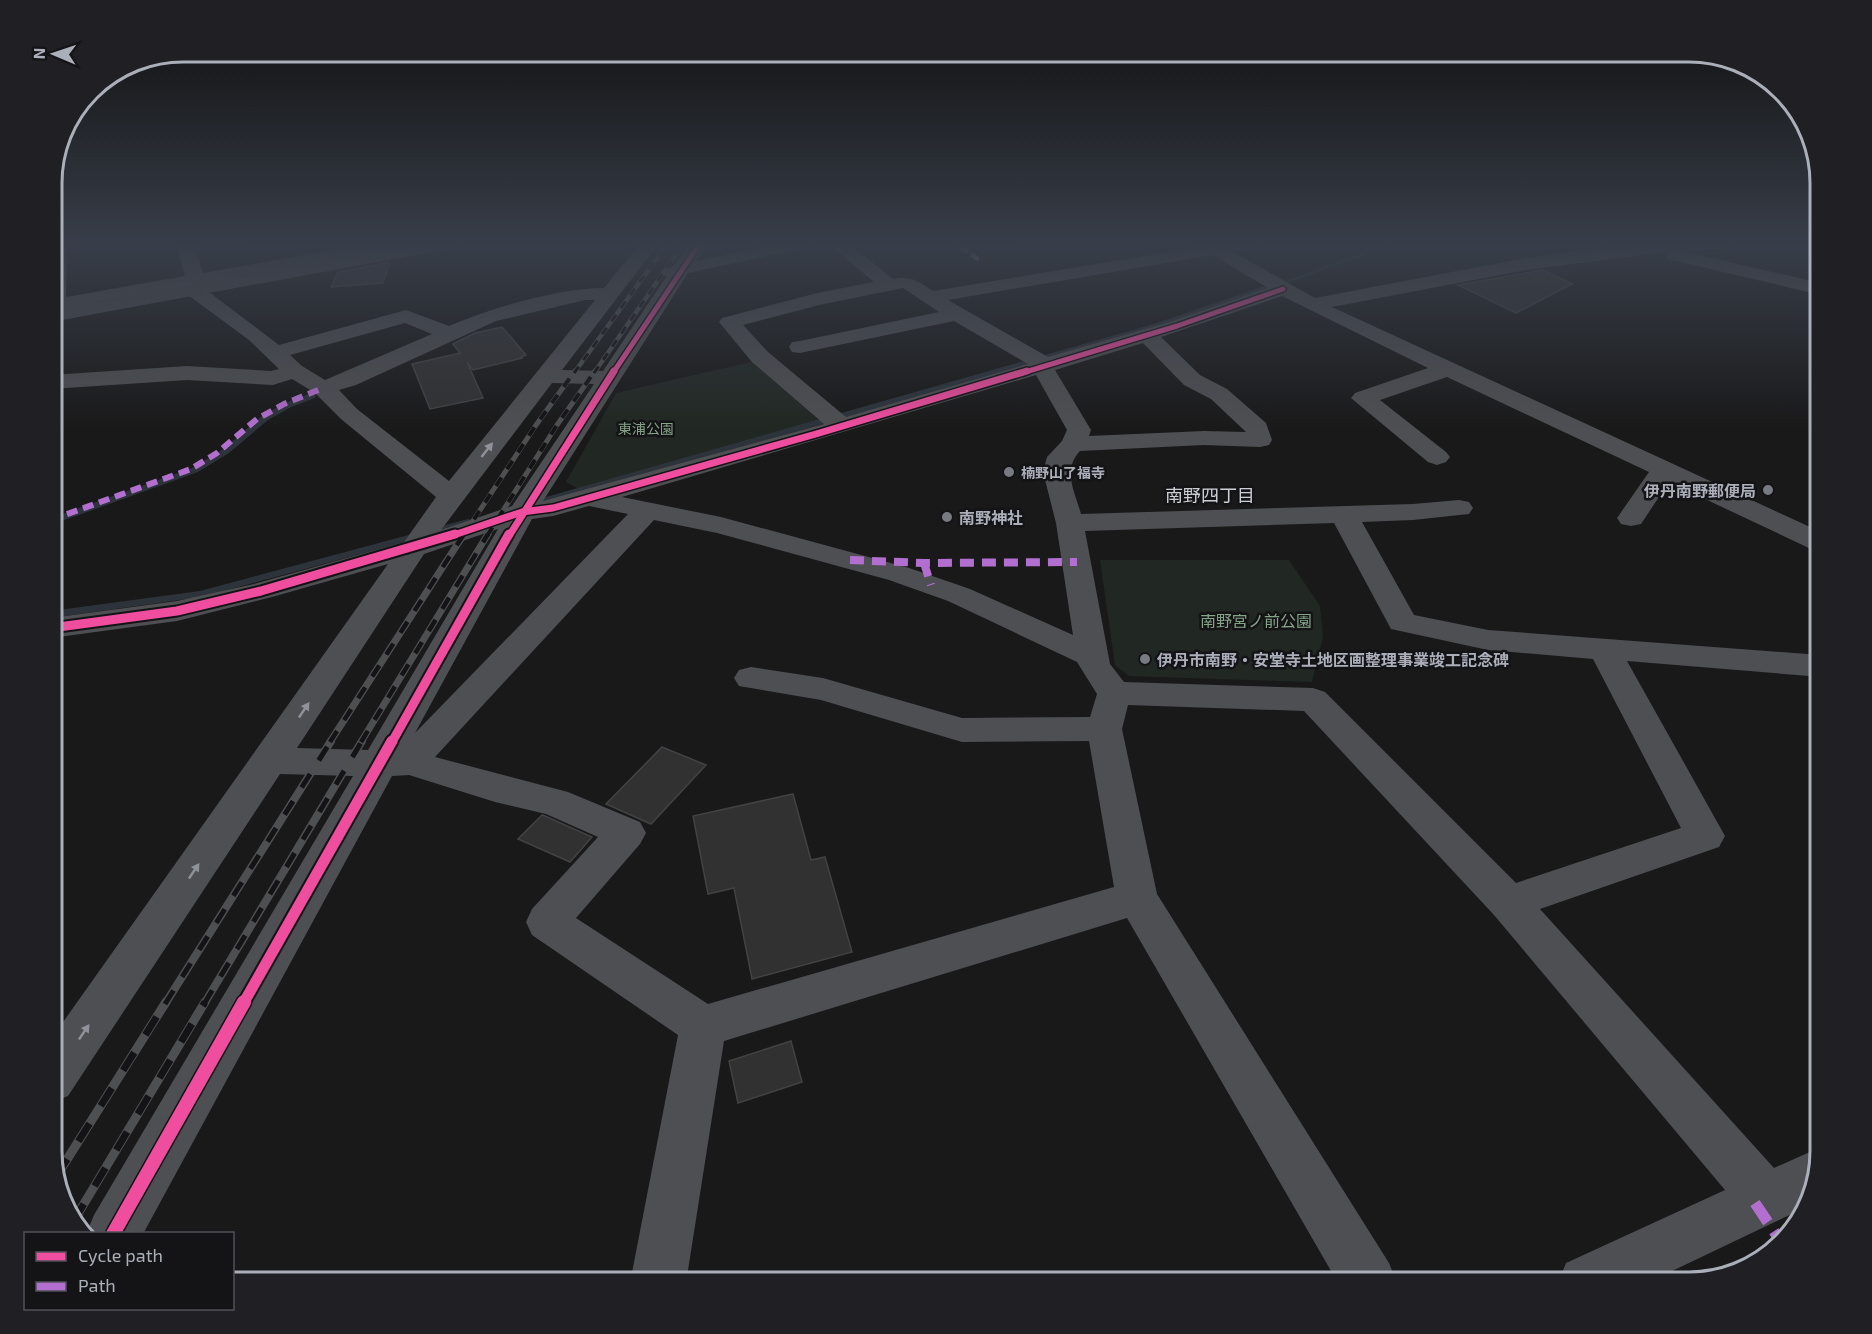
<svg xmlns="http://www.w3.org/2000/svg" width="1872" height="1334" font-family="'Exo 2','Noto Sans JP',sans-serif">
<style>
.green{fill:#212823}
.lines{fill:none;stroke-linecap:round;stroke-linejoin:round}
.stream{fill:#2d333b;fill-rule:evenodd}
.building{fill:#313132;stroke:#424245;stroke-width:1.5}
.street{fill:#4e4f52;fill-rule:evenodd}
.secondary{fill:#4d4d50;fill-rule:evenodd}
.rail-far4-casing{stroke:#4e4f51;stroke-width:4.5}
.rail-far3-casing{stroke:#4e4f51;stroke-width:5}
.rail-far2-casing{stroke:#4e4f51;stroke-width:7}
.rail-far1-casing{stroke:#4e4f51;stroke-width:8}
.rail-casing{stroke:#4e4f51;stroke-width:9}
.rail-far4{stroke:#141316;stroke-width:3;stroke-dasharray:8;stroke-linecap:butt}
.rail-far3{stroke:#141316;stroke-width:4;stroke-dasharray:10;stroke-linecap:butt}
.rail-far2{stroke:#141316;stroke-width:4.5;stroke-dasharray:13;stroke-linecap:butt}
.rail-far1{stroke:#141316;stroke-width:5;stroke-dasharray:16;stroke-linecap:butt}
.rail{stroke:#141316;stroke-width:7;stroke-dasharray:21;stroke-linecap:butt}
.quiet-far3{stroke:#b36fd0;stroke-width:4.5;stroke-dasharray:9 4.5;stroke-linecap:butt}
.quiet-far2{stroke:#b36fd0;stroke-width:6;stroke-dasharray:11 6;stroke-linecap:butt}
.quiet-far1{stroke:#b36fd0;stroke-width:8;stroke-dasharray:14 8;stroke-linecap:butt}
.quiet{stroke:#b36fd0;stroke-width:11;stroke-dasharray:23 11;stroke-linecap:butt}
.cycleway-far4-casing{stroke:#141316;stroke-width:8}
.cycleway-far3-casing{stroke:#141316;stroke-width:10}
.cycleway-far2-casing{stroke:#141316;stroke-width:13}
.cycleway-far1-casing{stroke:#141316;stroke-width:15}
.cycleway-casing{stroke:#141316;stroke-width:17}
.cycleway-far4{stroke:#ef4d9e;stroke-width:5}
.cycleway-far3{stroke:#ef4d9e;stroke-width:7}
.cycleway-far2{stroke:#ef4d9e;stroke-width:9}
.cycleway-far1{stroke:#ef4d9e;stroke-width:11}
.cycleway{stroke:#ef4d9e;stroke-width:14}
.oneway{fill:#8f929b}
.poi-dot{fill:#787a82;stroke:#141316;stroke-width:2}
.labels{text-anchor:middle;dominant-baseline:central;stroke-width:5;stroke-linejoin:round;paint-order:stroke}
.far-park-label{font-size:14px;fill:#83a487;stroke:#141316}
.far-poi-label{font-size:14px;font-weight:bold;fill:#abafba;stroke:#141316;text-anchor:start}
.poi-label{font-size:16px;font-weight:bold;fill:#abafba;stroke:#141316;text-anchor:start}
.park-label{font-size:16px;fill:#83a487;stroke:#141316}
.neighbourhood-label{font-size:18px;fill:#ccced6;stroke:#141316}
.rim{fill:none;stroke:#abafba;stroke-width:3}
</style>
<rect width="100%" height="100%" fill="#191919"/>
<g class="green">
<polygon points="755,361 820,421 579,489 566,482 616,393"/>
<polygon points="1100,560 1289,560 1320,606 1323,637 1312,682 1129,676 1115,665"/>
</g>
<g class="lines">
<g class="stream">
<polygon points="1388,243 1396,243 1285,284 1280,283"/>
<polygon points="1265,286 1269,288 1267,289 1160,328 531,507 525,507 523,505 525,503 1154,324"/>
<polygon points="312,393 316,396 315,398 291,407 268,420 229,453 198,472 51,525 51,518 192,468 223,449 262,416 285,403"/>
<polygon points="468,519 472,520 472,524 201,597 51,618 51,611 200,591"/>
</g>
</g>
<g class="building">
<polygon points="390,262 383,283 331,287 338,272"/>
<polygon points="1543,270 1572,284 1516,313 1458,285"/>
<polygon points="502,327 526,355 521,357 522,358 473,370 467,362 483,398 430,409 412,364 460,353 453,344 475,333"/>
<polygon points="662,747 706,765 651,824 606,804"/>
<polygon points="793,794 811,860 825,857 852,952 752,979 734,888 708,894 693,816"/>
<polygon points="542,815 545,816 592,837 570,862 518,839"/>
<polygon points="791,1041 802,1082 738,1103 729,1061"/>
</g>
<g class="lines">
<path class="street" d="M 51,243 L 67,243 L 66,297 L 185,276 L 176,243 L 194,243 L 203,273 L 373,243 L 411,243 L 408,247 L 402,248 L 205,284 L 205,289 L 279,345 L 406,310 L 449,326 C 491,308 559,288 604,288 L 641,243 L 659,243 L 562,370 L 603,371 L 666,277 L 663,273 L 674,265 L 691,243 L 709,243 L 696,261 L 782,243 L 813,243 L 810,247 L 804,248 L 688,273 L 543,501 L 824,424 L 752,362 L 719,322 L 722,318 L 817,293 L 874,282 L 828,243 L 848,243 L 893,279 C 910,275 918,281 933,291 L 1199,247 L 1196,243 L 1261,243 L 1258,247 L 1233,252 L 1315,298 L 1526,258 L 1645,243 L 1737,243 L 1734,247 L 1728,248 L 1681,251 L 1821,283 L 1821,295 L 1668,259 L 1665,255 L 1667,252 L 1526,270 L 1332,307 L 1821,532 L 1821,552 L 1811,549 L 1669,482 L 1641,524 L 1631,526 L 1621,524 L 1617,518 L 1649,472 L 1447,377 L 1380,400 L 1446,452 L 1450,457 L 1446,462 L 1437,465 L 1428,462 L 1351,398 L 1355,393 L 1428,368 L 1282,296 L 1161,337 L 1200,375 L 1227,389 L 1266,423 L 1272,440 L 1269,445 L 1260,447 L 1204,445 L 1080,451 C 1062,470 1075,492 1081,514 L 1413,504 L 1459,500 L 1469,502 L 1473,508 L 1469,514 L 1413,520 L 1362,522 L 1414,615 L 1488,630 L 1821,655 L 1821,677 L 1627,661 L 1725,836 L 1719,847 L 1540,909 L 1774,1168 L 1812,1151 L 1820,1155 L 1802,1209 L 1647,1283 L 1558,1283 L 1566,1263 L 1725,1190 L 1494,915 L 1304,711 L 1128,705 L 1122,729 L 1157,894 L 1389,1263 L 1397,1283 L 1338,1283 L 1127,918 L 724,1041 L 686,1283 L 630,1283 L 678,1035 L 532,935 L 526,922 L 532,909 L 598,837 L 546,814 L 495,802 L 409,775 L 392,776 L 143,1234 L 86,1234 L 94,1215 L 353,776 L 280,774 L 68,1096 L 51,1103 L 51,1039 L 388,564 L 272,597 L 177,621 L 51,638 L 51,618 L 177,601 L 254,584 L 404,542 L 436,497 L 341,419 L 315,393 L 292,379 L 273,385 L 187,380 L 51,389 L 51,375 L 187,366 L 271,371 L 279,369 L 249,340 L 188,295 L 185,288 L 51,312 ZM 1213,255 L 1268,288 L 1170,322 L 1048,357 L 948,300 ZM 903,288 L 939,312 L 800,341 L 792,342 L 789,347 L 792,352 L 800,353 L 954,321 L 1028,364 L 846,417 L 768,352 L 743,325 L 819,305 ZM 585,300 L 595,300 L 449,481 L 357,409 L 339,390 L 356,385 L 496,321 ZM 405,323 L 432,334 L 325,380 L 302,366 L 290,355 ZM 1143,343 L 1184,385 L 1211,399 L 1246,432 L 1204,431 L 1089,436 L 1091,430 L 1055,370 ZM 1036,375 L 1067,430 L 1062,441 L 1047,457 L 1043,472 L 1056,523 L 1073,635 L 970,589 L 909,568 L 721,517 L 622,497 ZM 552,383 L 594,384 L 512,506 L 441,530 ZM 589,506 L 628,514 L 415,733 L 532,519 L 553,516 ZM 654,520 L 717,533 L 889,580 L 948,601 L 1077,662 L 1097,694 L 1090,717 L 962,718 L 823,678 L 751,667 L 739,670 L 734,678 L 739,686 L 821,700 L 962,742 L 1089,741 L 1114,887 L 708,1004 L 576,918 L 640,844 L 646,833 L 640,822 L 568,792 L 435,757 ZM 1334,523 L 1391,629 L 1488,650 L 1593,659 L 1681,828 L 1516,883 L 1325,692 L 1313,688 L 1124,682 L 1110,664 L 1085,531 ZM 498,529 L 368,750 L 297,748 L 424,554 Z"/>
<g class="secondary">
<polygon points="426,243 463,243 460,247 454,248 51,322 51,310"/>
<polygon points="1806,243 1821,243 1821,254 1815,253"/>
</g>
<defs>
<g id="rail-far4">
<polyline points="574,373 668,243"/>
<polyline points="594,373 684,243"/>
</g>
<g id="rail-far3">
<polyline points="463,536 536,425 575,371"/>
<polyline points="487,536 557,425 595,371"/>
</g>
<g id="rail-far2">
<polyline points="330,742 464,534"/>
<polyline points="361,742 488,534"/>
</g>
<g id="rail-far1">
<polyline points="165,1004 331,741"/>
<polyline points="204,1004 362,741"/>
</g>
<g id="rail">
<polyline points="56,1177 166,1002"/>
<polyline points="73,1222 205,1002"/>
</g>
</defs>
<use href="#rail-far4" class="rail-far4-casing"/>
<use href="#rail-far3" class="rail-far3-casing"/>
<use href="#rail-far2" class="rail-far2-casing"/>
<use href="#rail-far1" class="rail-far1-casing"/>
<use href="#rail" class="rail-casing"/>
<use href="#rail-far4" class="rail-far4"/>
<use href="#rail-far3" class="rail-far3"/>
<use href="#rail-far2" class="rail-far2"/>
<use href="#rail-far1" class="rail-far1"/>
<use href="#rail" class="rail"/>
<polyline class="quiet-far3" points="960,247 981,261"/>
<polyline class="quiet-far2" points="51,520 191,469 217,453 257,419 284,404 323,388"/>
<g class="quiet-far1">
<polyline points="850,560 924,563 1077,562"/>
<polyline points="924,563 931,585"/>
</g>
<polyline class="quiet" points="1755,1203 1781,1242"/>
<defs>
<g id="cycleway-far4">
<polyline points="613,373 700,243"/>
<polyline points="1022,373 1177,326 1283,289"/>
</g>
<g id="cycleway-far3">
<polyline points="451,536 522,512 553,508 816,434 1027,371"/>
<polyline points="509,536 614,371"/>
</g>
<g id="cycleway-far2">
<polyline points="51,628 177,611 261,591 455,534"/>
<polyline points="392,742 509,534"/>
</g>
<polyline id="cycleway-far1" points="243,1004 392,741"/>
<polyline id="cycleway" points="113,1234 244,1002"/>
</defs>
<use href="#cycleway-far4" class="cycleway-far4-casing"/>
<use href="#cycleway-far3" class="cycleway-far3-casing"/>
<use href="#cycleway-far2" class="cycleway-far2-casing"/>
<use href="#cycleway-far1" class="cycleway-far1-casing"/>
<use href="#cycleway" class="cycleway-casing"/>
<use href="#cycleway-far4" class="cycleway-far4"/>
<use href="#cycleway-far3" class="cycleway-far3"/>
<use href="#cycleway-far2" class="cycleway-far2"/>
<use href="#cycleway-far1" class="cycleway-far1"/>
<use href="#cycleway" class="cycleway"/>
</g>
<defs><path id="oneway-solid" d="M-6-.8H1V-3.2L6.5 0L1 3.2V.8H-6Z" transform="scale(1.5)"/></defs>
<g class="oneway">
<use href="#oneway-solid" transform="translate(487 450) rotate(-52)"/>
<use href="#oneway-solid" transform="translate(304 710) rotate(-56)"/>
<use href="#oneway-solid" transform="translate(194 871) rotate(-56)"/>
<use href="#oneway-solid" transform="translate(84 1032) rotate(-56)"/>
</g>
<linearGradient id="sky" x2="0" y2="1"><stop stop-color="#0e0e0e"/><stop offset="0.57" stop-color="#383e49"/><stop offset="1" stop-color="#383e49" stop-opacity="0"/></linearGradient>
<rect width="1872" height="430" fill="url(#sky)"/>
<g class="poi-dot">
<circle cx="1009" cy="472" r="6"/>
<circle cx="1768" cy="490" r="6"/>
<circle cx="947" cy="517" r="6"/>
<circle cx="1145" cy="659" r="6"/>
</g>
<g class="labels">
<g class="far-park-label">
<text x="646" y="428">東浦公園</text>
</g>
<g class="far-poi-label">
<text x="1021" y="472">楠野山了福寺</text>
</g>
<g class="poi-label">
<text x="1756" y="490" text-anchor="end">伊丹南野郵便局</text>
<text x="959" y="517">南野神社</text>
<text x="1157" y="659">伊丹市南野・安堂寺土地区画整理事業竣工記念碑</text>
</g>
<g class="park-label">
<text x="1256" y="620">南野宮ノ前公園</text>
</g>
<g class="neighbourhood-label">
<text x="1210" y="495">南野四丁目</text>
</g>
</g>
<path d="M0 0H1872V1334H0ZM183 62H1689A121 121 0 0 1 1810 183V1151A121 121 0 0 1 1689 1272H183A121 121 0 0 1 62 1151V183A121 121 0 0 1 183 62Z" fill="#201f23" fill-rule="evenodd"/>
<path class="rim" d="M183 62H1689A121 121 0 0 1 1810 183V1151A121 121 0 0 1 1689 1272H183A121 121 0 0 1 62 1151V183A121 121 0 0 1 183 62Z"/>
<rect x="24" y="1232" width="210" height="78" fill="#141316" stroke="#505158" stroke-width="1.5"/>
<rect x="36" y="1252" width="30" height="9" fill="#ef4d9e" stroke="#505158" stroke-width="1.5"/>
<text x="78" y="1262" font-size="18" fill="#abafba">Cycle path</text>
<rect x="36" y="1282" width="30" height="9" fill="#b36fd0" stroke="#505158" stroke-width="1.5"/>
<text x="78" y="1292" font-size="18" fill="#abafba">Path</text>
<g transform="translate(54 54) rotate(272)" stroke="#141316" stroke-width="4.5" paint-order="stroke">
<path d="M0-4.5L10 22L0 15L-10 22Z" fill="#abafba"/>
<text y="-9" font-size="16" font-weight="bold" text-anchor="middle" fill="#abafba">N</text>
</g>
</svg>
